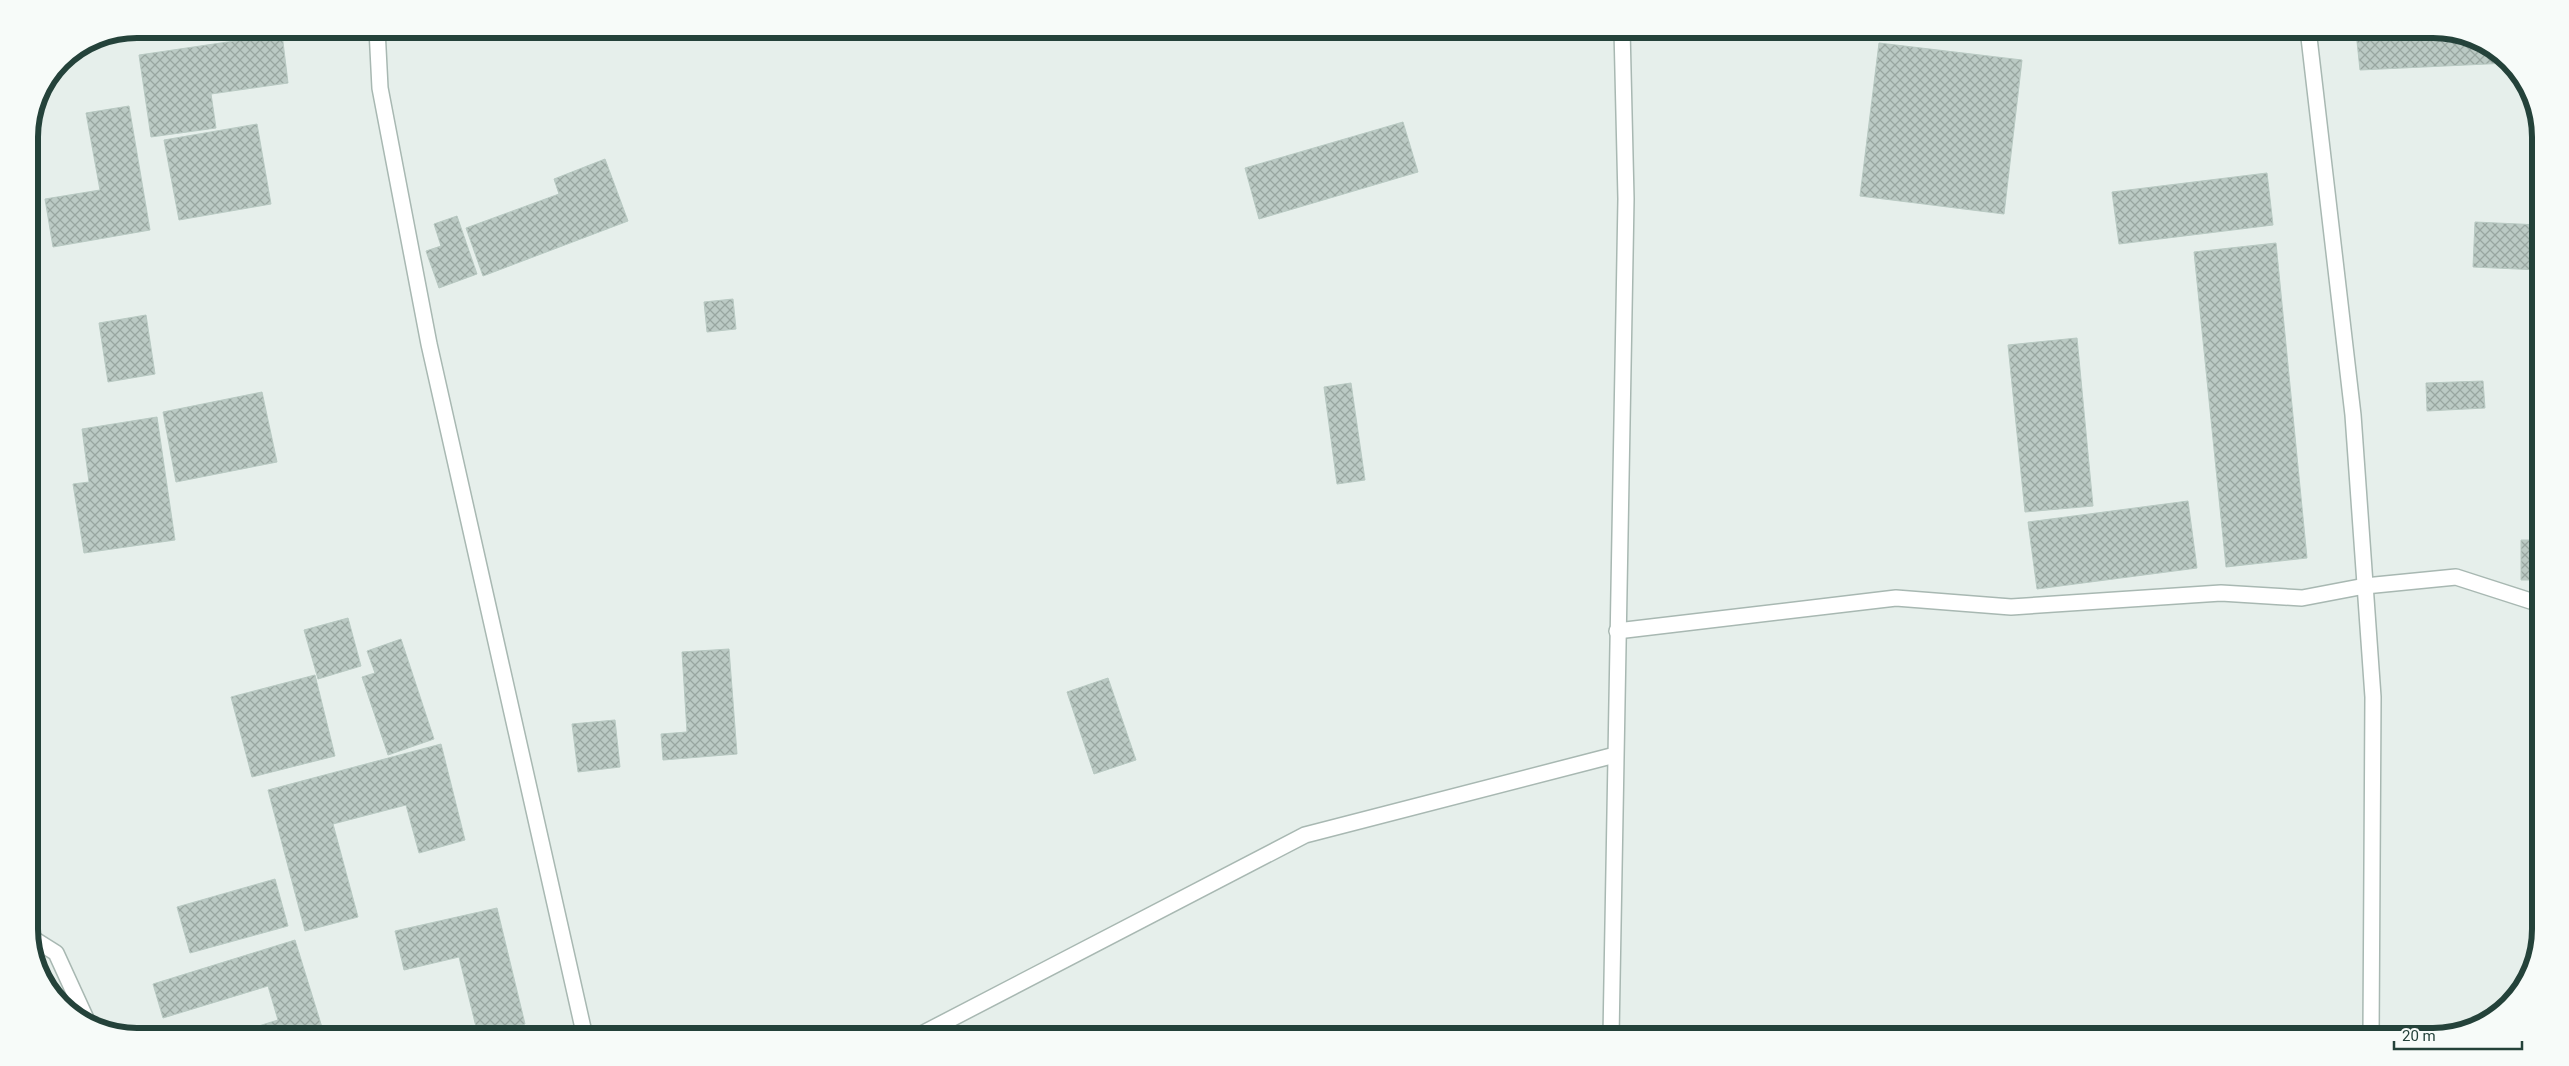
<svg xmlns="http://www.w3.org/2000/svg" width="2569" height="1066" font-family="Roboto,sans-serif">
<style>
.building{fill:url(#building-cross-hatch);stroke:#b8c9c2}
.lines{fill:none;stroke-linecap:round;stroke-linejoin:round}
.street-casing{stroke:#a8b8b2;stroke-width:18}
.street{stroke:#fff;stroke-width:15}
.rim{fill:none;stroke:#24423a;stroke-width:6}
</style>
<defs>
<pattern id="building-cross-hatch" width="8" height="8" patternUnits="userSpaceOnUse" patternTransform="scale(1.25)"><rect width="8" height="8" fill="#bbcac4"/><path d="M0 0l8 8M0 8l8-8" fill="none" stroke="#98a6a0"/></pattern>
</defs>
<rect width="100%" height="100%" fill="#e6efeb"/>
<g class="building">
<polygon points="2343,29 2432,29 2473,37 2508,63 2360,70 2356,32 2344,34"/>
<polygon points="282,34 288,83 211,94 216,128 151,137 139,55"/>
<polygon points="1879,43 2022,60 2004,214 1860,196"/>
<polygon points="129,106 150,230 53,247 45,199 100,190 86,113"/>
<polygon points="1403,122 1418,172 1259,219 1245,168"/>
<polygon points="257,124 271,204 179,220 164,140"/>
<polygon points="605,159 628,221 483,276 466,228 559,194 554,179"/>
<polygon points="2267,173 2273,225 2119,244 2112,192"/>
<polygon points="457,216 477,274 439,288 426,251 441,246 434,224"/>
<polygon points="2475,222 2540,225 2540,270 2473,267"/>
<polygon points="2276,243 2307,558 2226,567 2194,252"/>
<polygon points="733,299 736,329 707,332 704,302"/>
<polygon points="146,315 155,374 108,382 99,323"/>
<polygon points="2077,338 2093,506 2025,512 2008,345"/>
<polygon points="2483,381 2485,408 2427,411 2426,383"/>
<polygon points="1351,383 1365,480 1337,484 1324,387"/>
<polygon points="262,392 277,462 176,482 163,412"/>
<polygon points="157,417 175,540 84,553 73,484 89,482 82,429"/>
<polygon points="2535,434 2540,434 2540,580 2521,580 2521,540 2535,540"/>
<polygon points="2188,501 2197,568 2037,589 2028,522"/>
<polygon points="348,618 361,666 318,679 304,630"/>
<polygon points="401,639 434,739 388,755 362,677 375,673 367,651"/>
<polygon points="729,649 737,754 663,760 661,734 687,732 682,652"/>
<polygon points="315,675 335,756 252,777 231,697"/>
<polygon points="1108,678 1136,760 1094,774 1067,692"/>
<polygon points="615,720 620,767 578,772 572,724"/>
<polygon points="441,744 465,840 419,853 406,805 333,824 358,917 305,931 268,790"/>
<polygon points="275,879 288,926 190,953 177,907"/>
<polygon points="497,908 525,1024 478,1035 459,957 404,970 395,931"/>
<polygon points="295,940 325,1037 223,1037 278,1020 268,986 163,1018 153,984"/>
</g>
<g class="lines">
<defs>
<g id="street">
<polyline points="377,29 380,88 429,344 585,1037"/>
<polyline points="2308,29 2353,415 2373,697 2371,1037"/>
<polyline points="1617,631 1896,598 2011,607 2221,593 2302,598 2365,586 2456,577 2540,604"/>
<polyline points="29,936 56,953 88,1023"/>
<polyline points="916,1037 1305,835 1615,755"/>
<polyline points="1611,1037 1626,199 1622,29"/>
</g>
</defs>
<use href="#street" class="street-casing"/>
<use href="#street" class="street"/>
</g>
<path d="M0 0H2569V1066H0ZM137 38H2433A99 99 0 0 1 2532 137V929A99 99 0 0 1 2433 1028H137A99 99 0 0 1 38 929V137A99 99 0 0 1 137 38Z" fill="#f7fbf9" fill-rule="evenodd"/>
<path class="rim" d="M137 38H2433A99 99 0 0 1 2532 137V929A99 99 0 0 1 2433 1028H137A99 99 0 0 1 38 929V137A99 99 0 0 1 137 38Z"/>
<path d="M2394 1041v8h128v-8" fill="none" stroke="#24423a" stroke-width="2.5"/>
<text x="2402" y="1041" font-size="15" fill="#24423a" stroke="#f7fbf9" stroke-width="4" paint-order="stroke">20 m</text>
</svg>
